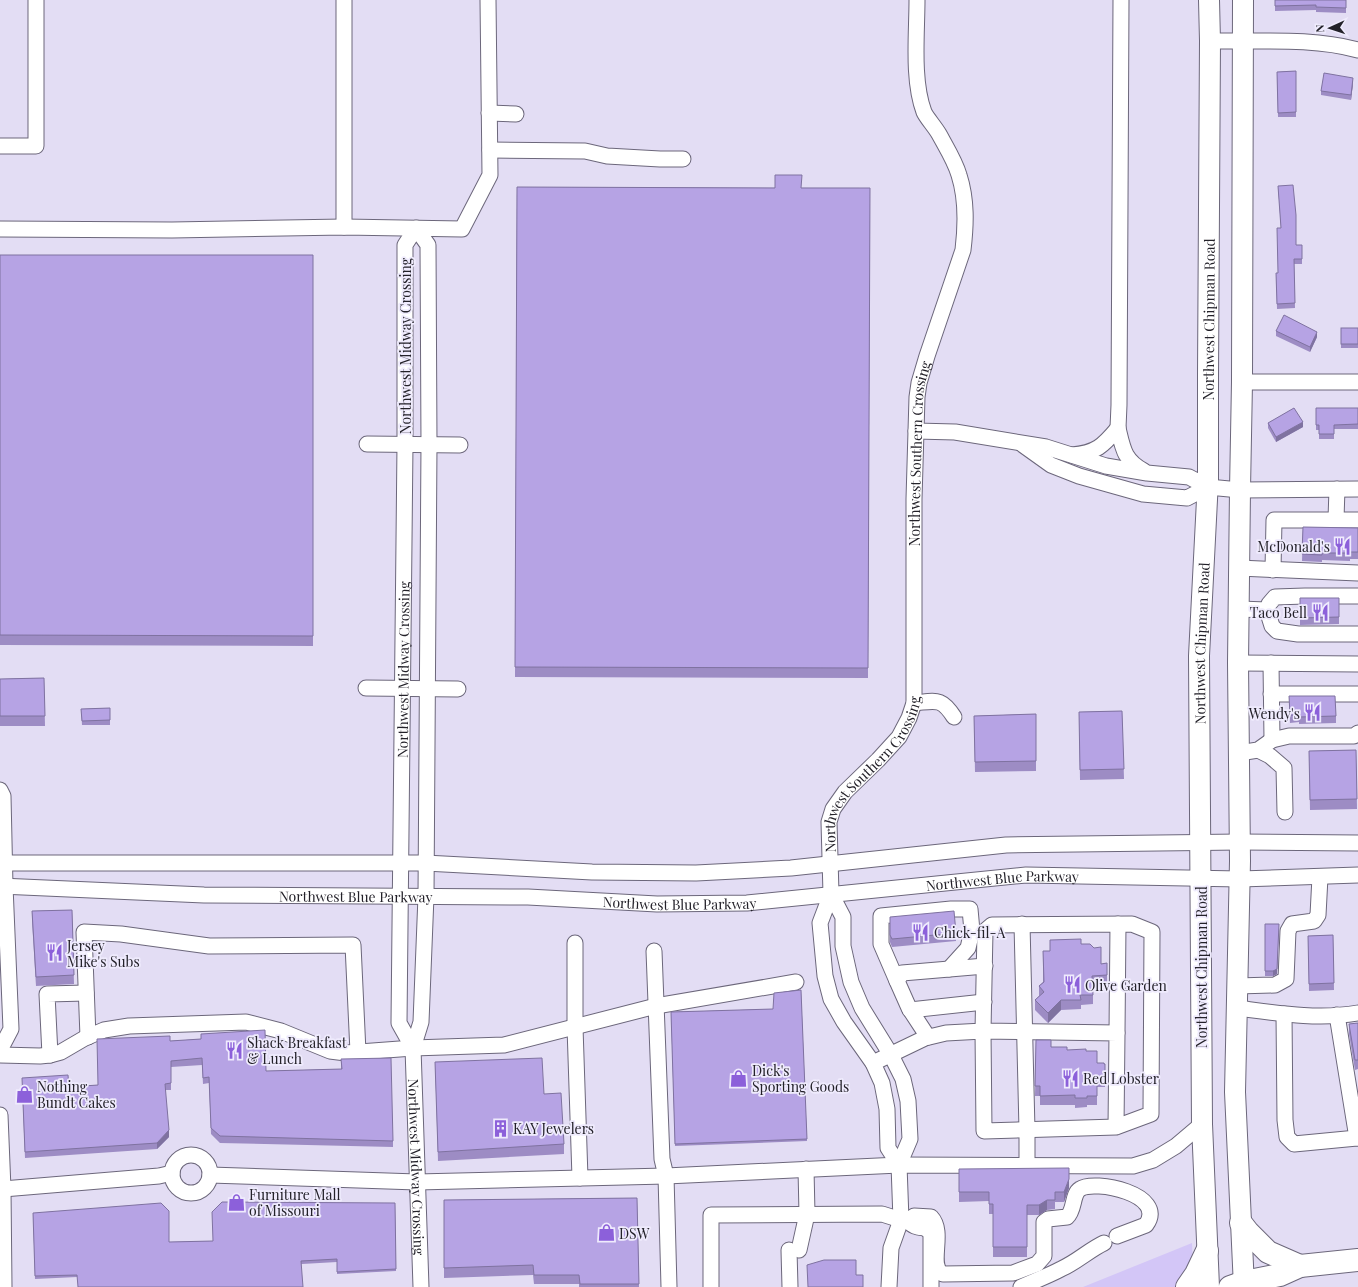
<svg xmlns="http://www.w3.org/2000/svg" width="1358" height="1287" font-family="'Playfair Display',serif">
<style>
.green{fill:#d3c6f7}
.lines{fill:none;stroke-linecap:round;stroke-linejoin:round}
.minor-casing{stroke:#6c677b;stroke-width:17}
.major-casing{stroke:#6c677b;stroke-width:22}
.highway-casing{stroke:#6c677b;stroke-width:24}
.minor{stroke:#fff;stroke-width:15}
.major{stroke:#fff;stroke-width:20}
.highway{stroke:#fff;stroke-width:22}
.wall{fill:#9d8cc4}
.shaded-wall{fill:#7f72a0}
.building{fill:#b6a3e4;stroke:#7f72a0}
.labels{text-anchor:middle;dominant-baseline:central;stroke-width:3.5;stroke-linejoin:round;paint-order:stroke}
.street-label{font-size:14px;fill:#232129;stroke:#efebfd}
.poi-label{font-size:14px;fill:#232129;stroke:#efebfd;text-anchor:start}
</style>
<rect width="100%" height="100%" fill="#e3ddf4"/>
<polygon class="green" points="1192,1243 1193,1268 1178,1287 1083,1287"/>
<g class="lines">
<defs>
<g id="minor">
<path d="M 1210,41 C 1258,42 1312,37 1358,50"/>
<polyline points="489,113 516,114"/>
<polyline points="0,146 36,146 36,0"/>
<polyline points="490,150 585,151 607,156 660,159 683,159"/>
<polyline points="344,227 344,0"/>
<polyline points="0,229 172,230 344,227 462,229 490,175 488,0"/>
<polyline points="1242,382 1358,382"/>
<polyline points="1118,428 1119,405 1121,0"/>
<polyline points="916,431 955,432 1046,447 1106,466 1147,473 1189,477 1208,487 1240,490 1358,489"/>
<polyline points="367,444 460,445"/>
<polyline points="1023,445 1051,465 1079,476 1143,494 1187,498 1208,487"/>
<path d="M 1072,455 C 1096,453 1103,446 1118,428 C 1123,449 1124,460 1144,471"/>
<polyline points="1336,519 1337,489"/>
<polyline points="1239,568 1358,573"/>
<polyline points="1273,570 1274,520 1358,520"/>
<polyline points="1239,609 1267,610 1272,626 1277,631 1298,634 1358,634"/>
<polyline points="1267,610 1269,604 1275,597 1305,596 1358,596"/>
<polyline points="1238,663 1358,664"/>
<polyline points="1271,663 1272,740"/>
<polyline points="366,688 458,689"/>
<polyline points="1271,694 1358,694"/>
<path d="M 914,703 C 936,701 941,697 954,717"/>
<polyline points="1258,750 1270,756 1284,768 1285,812"/>
<polyline points="1239,753 1258,750 1272,740 1289,736 1354,736 1358,733"/>
<polyline points="0,790 3,796 5,886 11,1029 0,1050"/>
<polyline points="0,863 425,863 592,872 696,873 791,868 1006,845 1240,842 1358,843"/>
<path id="s1" d="M 0,886 L 204,895 L 528,897 L 657,904 L 747,903 L 1026,875 L 1240,879 L 1358,875"/>
<polyline points="831,894 843,917 843,946 851,982 862,1008 891,1055 903,1079 908,1101 910,1139 899,1165 901,1220 891,1248 889,1287"/>
<polyline points="1022,924 1027,1130 1027,1165"/>
<polyline points="575,943 575,1027 580,1178"/>
<polyline points="654,951 662,1159 666,1176 669,1287"/>
<polyline points="897,981 881,944 881,916 951,909 970,909 972,931 968,948 949,969"/>
<polyline points="1237,986 1275,985 1286,979 1288,931 1292,924 1314,921 1318,915 1320,877"/>
<path d="M 1237,1008 C 1276,1013 1318,1020 1358,1013"/>
<polyline points="910,1010 984,1002"/>
<polyline points="1284,1014 1285,1120 1287,1137 1294,1144 1357,1138"/>
<polyline points="1337,1015 1357,1138 1358,1138"/>
<polyline points="1117,1033 1118,924"/>
<polyline points="88,1037 84,932 121,934 209,946 353,945 358,1052"/>
<polyline points="928,1037 909,1008 897,981 902,973 985,966"/>
<path id="s2" d="M 413,1048 L 399,1023 L 405,444 L 405,245 L 416,228 L 428,245 L 429,444 L 426,896 L 421,1022 L 413,1048 L 421,1287"/>
<polyline points="0,1055 40,1056 50,1055 61,1052 85,1038 104,1030 129,1026 246,1022 281,1031 330,1051 346,1053 413,1048 504,1045 656,1006 796,982"/>
<polyline points="50,1055 47,994 86,993"/>
<polyline points="873,1063 925,1038 946,1033 983,1031 1117,1033 1116,1127 1151,1114 1152,932 1132,924 992,925 985,931 983,1031 984,1131 1116,1127"/>
<polyline points="0,1115 3,1189 4,1287"/>
<circle cx="191" cy="1174" r="19"/>
<path id="s3" d="M 899,1165 L 888,1148 L 887,1109 L 882,1083 L 873,1063 L 844,1022 L 831,999 L 825,976 L 820,923 L 831,894 L 829,822 L 833,809 L 845,792 L 878,760 L 899,737 L 909,718 L 914,703 L 914,499 L 917,397 L 919,383 L 927,356 L 963,250 C 966,225 967,200 959,175 C 955,161 946,147 939,134 C 935,127 926,117 924,112 C 912,80 917,34 917,0"/>
<polyline points="210,1175 417,1182 666,1176 899,1165 1133,1166 1153,1160 1176,1146 1202,1124"/>
<polyline points="3,1189 159,1176 172,1173"/>
<polyline points="789,1250 790,1287"/>
<polyline points="799,1250 807,1214 806,1169"/>
<polyline points="711,1287 711,1215 882,1214 901,1220 908,1221"/>
<path d="M 931,1287 L 931,1233 L 925,1228 C 917,1227 913,1227 908,1221 L 914,1216 L 931,1217 C 946,1233 927,1266 943,1274 L 1013,1273 L 1037,1264 L 1044,1256 L 1044,1222 L 1048,1219 L 1067,1217 C 1075,1210 1072,1194 1080,1189 C 1094,1179 1168,1194 1146,1225 L 1117,1236"/>
<path d="M 1021,1287 C 1034,1281 1048,1276 1061,1269 C 1077,1262 1089,1250 1104,1243"/>
</g>
<g id="major">
<polyline points="1243,0 1242,382 1240,490 1238,663 1240,861 1235,1092 1244,1287"/>
<path id="s4" d="M 1209,1287 L 1202,1124 L 1199,656 L 1208,480 L 1208,374 L 1210,41 L 1209,0"/>
</g>
<g id="highway">
<polyline points="1241,1223 1248,1232 1268,1252 1300,1266"/>
<polyline points="1187,1287 1196,1274 1207,1251"/>
<polyline points="1230,1287 1244,1282 1280,1275 1300,1266 1358,1260"/>
</g>
</defs>
<use href="#minor" class="minor-casing"/>
<use href="#major" class="major-casing"/>
<use href="#highway" class="highway-casing"/>
<use href="#minor" class="minor"/>
<use href="#major" class="major"/>
<use href="#highway" class="highway"/>
</g>
<g class="wall">
<polygon points="1275,0 1346,0 1346,13 1316,12 1316,10 1275,11"/>
<polygon points="1296,71 1296,117 1278,117 1277,72"/>
<polygon points="1353,83 1351,100 1321,95 1321,91"/>
<polygon points="1278,186 1296,245 1302,259 1302,264 1294,264 1295,308 1277,309 1276,273 1278,273 1281,228"/>
<polygon points="517,187 870,188 868,678 515,677"/>
<polygon points="0,255 313,255 313,646 0,645"/>
<rect x="1341" y="328" width="17" height="20"/>
<polygon points="1276,331 1317,337 1310,352 1276,336"/>
<polygon points="1316,408 1358,408 1358,429 1334,429 1334,439 1319,439 1319,430 1316,430"/>
<polygon points="1268,423 1303,427 1276,442 1268,428"/>
<polygon points="1303,527 1358,528 1358,559 1350,559 1350,561 1322,560 1322,562 1302,561"/>
<polygon points="1300,598 1339,598 1339,624 1300,625"/>
<polygon points="44,678 45,726 0,726 0,679"/>
<polygon points="1289,696 1336,716 1336,723 1299,724 1299,722 1290,723"/>
<polygon points="110,708 110,725 82,725 81,709"/>
<polygon points="1122,711 1124,779 1080,780 1079,712"/>
<polygon points="1036,714 1036,771 975,772 974,716"/>
<polygon points="1356,750 1357,809 1310,810 1309,751"/>
<polygon points="72,910 74,984 36,986 32,921 32,911"/>
<polygon points="890,917 956,933 956,941 892,947 890,942"/>
<polygon points="1265,924 1277,974 1273,976 1265,976"/>
<polygon points="1333,935 1334,990 1309,991 1308,936"/>
<polygon points="1050,940 1081,944 1101,964 1107,963 1107,985 1093,986 1093,1004 1081,1005 1081,1009 1061,1010 1048,1023 1035,1010 1035,1000 1039,996 1039,986 1043,982 1043,951 1050,951"/>
<polygon points="801,990 807,1141 675,1146 671,1012 773,1009"/>
<polygon points="1358,1023 1358,1069 1355,1070 1349,1034 1349,1024"/>
<polygon points="201,1034 266,1071 341,1069 341,1059 393,1141 393,1147 220,1143 211,1134 209,1083 203,1084 202,1065 171,1067 171,1090 165,1090 169,1137 157,1149 25,1158 22,1084 69,1087 98,1085 170,1041 201,1039"/>
<polygon points="1036,1040 1051,1047 1067,1050 1086,1051 1097,1063 1105,1064 1105,1087 1097,1087 1097,1105 1087,1105 1087,1107 1075,1108 1075,1105 1040,1105 1040,1096 1035,1096"/>
<polygon points="435,1062 544,1094 564,1144 564,1154 438,1161"/>
<polygon points="959,1169 1069,1188 1064,1202 1055,1202 1055,1209 1047,1210 1039,1215 1027,1215 1027,1257 993,1257 993,1214 989,1214 989,1201 959,1202"/>
<polygon points="637,1198 639,1287 579,1287 579,1284 534,1284 533,1275 444,1278 444,1200"/>
<polygon points="395,1203 396,1271 337,1274 337,1262 77,1277 35,1279 33,1213 169,1242 213,1241"/>
</g>
<g class="shaded-wall">
<polygon points="1353,78 1353,83 1351,100 1351,95"/>
<polygon points="1317,332 1317,337 1310,352 1310,347"/>
<polygon points="1303,422 1303,427 1276,442 1276,437"/>
<polygon points="1279,924 1277,974 1273,976 1273,971"/>
<polygon points="1061,1000 1061,1010 1048,1023 1048,1013"/>
<polygon points="169,1130 169,1137 157,1149 157,1143"/>
<polygon points="1069,1179 1069,1188 1064,1202 1064,1192"/>
<polygon points="1047,1200 1047,1210 1039,1215 1039,1205"/>
</g>
<g class="building">
<polygon points="1275,0 1346,0 1346,8 1316,7 1316,5 1275,6"/>
<polygon points="1296,71 1296,112 1278,113 1277,72"/>
<polygon points="1324,73 1353,78 1351,95 1321,91"/>
<polygon points="775,175 802,175 801,188 870,188 868,668 515,667 517,187 775,188"/>
<polygon points="1293,185 1296,215 1296,245 1302,245 1302,259 1294,259 1295,303 1277,304 1276,273 1278,273 1277,228 1281,228 1278,186"/>
<polygon points="0,255 313,255 313,636 0,635"/>
<polygon points="1284,315 1317,332 1310,347 1276,331"/>
<rect x="1341" y="328" width="17" height="16"/>
<polygon points="1294,408 1303,422 1276,437 1268,423"/>
<polygon points="1316,408 1358,408 1358,424 1334,425 1334,434 1319,434 1319,425 1316,425"/>
<polygon points="1303,527 1358,528 1358,552 1350,552 1350,553 1322,553 1322,555 1302,554"/>
<polygon points="1300,598 1339,598 1339,617 1300,618"/>
<polygon points="44,678 45,716 0,716 0,679"/>
<polygon points="1289,696 1335,696 1336,716 1299,717 1299,715 1290,715"/>
<polygon points="110,708 110,720 82,721 81,709"/>
<polygon points="1122,711 1124,769 1080,770 1079,712"/>
<polygon points="1036,714 1036,761 975,762 974,716"/>
<polygon points="1356,750 1357,799 1310,800 1309,751"/>
<polygon points="72,910 74,975 36,977 32,911"/>
<polygon points="954,911 956,933 892,939 890,935 890,917"/>
<polygon points="1265,924 1279,924 1277,969 1273,971 1265,971"/>
<polygon points="1333,935 1334,983 1309,984 1308,936"/>
<polygon points="1081,939 1081,944 1090,944 1094,948 1101,947 1101,964 1107,963 1107,975 1092,976 1093,995 1080,995 1081,1000 1061,1000 1048,1013 1035,1000 1044,992 1039,986 1044,982 1043,951 1050,951 1050,940"/>
<polygon points="801,990 807,1139 675,1144 671,1012 773,1009 774,993"/>
<polygon points="1358,1023 1358,1060 1355,1060 1349,1024"/>
<polygon points="265,1030 266,1071 342,1069 341,1059 391,1058 393,1141 220,1136 211,1128 209,1077 203,1078 202,1058 171,1061 171,1083 165,1084 169,1130 157,1143 25,1152 22,1078 68,1075 69,1087 98,1085 97,1039 170,1036 170,1041 201,1039 201,1034"/>
<polygon points="1036,1040 1051,1040 1051,1047 1067,1047 1067,1050 1086,1049 1086,1051 1097,1051 1097,1063 1104,1063 1104,1064 1105,1064 1105,1077 1097,1077 1097,1096 1087,1096 1087,1098 1075,1098 1075,1095 1040,1096 1040,1086 1035,1086"/>
<polygon points="542,1058 544,1094 561,1093 564,1144 438,1152 435,1062"/>
<polygon points="1069,1168 1069,1179 1064,1192 1055,1192 1055,1200 1047,1200 1039,1205 1027,1205 1027,1247 993,1247 993,1204 989,1204 989,1192 959,1192 959,1169"/>
<polygon points="637,1198 639,1284 580,1284 579,1275 534,1275 533,1265 444,1268 444,1200"/>
<polygon points="222,1202 395,1203 396,1269 337,1272 337,1259 301,1261 303,1287 78,1287 77,1275 35,1276 33,1213 161,1203 169,1211 169,1242 213,1241 212,1212"/>
<polygon points="824,1260 856,1260 856,1275 863,1275 863,1287 808,1287 807,1265"/>
</g>
<defs>
<symbol id="restaurant-bare" viewBox="-9 -9 18 18"><path d="M-5-6h1v4h1v-4h1v4h1v-4h1v5L-1.5 .5V6h-2V.5L-5-1ZM5-6V6H3V1.5H1.5Q1.5-4 5-6Z" fill="#8c60da" stroke="#efebfd" stroke-width="2.5" paint-order="stroke"/></symbol>
<symbol id="shop-bare" viewBox="-9 -9 18 18"><path d="M-5-2.5h2.3a2.7 3.5 0 0 1 5.4 0H5L5.5 6h-11ZM-1.5-2.5h3a1.5 2.3 0 0 0-3 0Z" fill="#8c60da" stroke="#efebfd" stroke-width="2.5" paint-order="stroke"/></symbol>
<symbol id="building-bare" viewBox="-9 -9 18 18"><path d="M-4-6H4V6H1V3H-1V6H-4ZM-2.5-4.3h1.7v1.8h-1.7ZM.8-4.3h1.7v1.8H.8ZM-2.5-1h1.7V.8h-1.7ZM.8-1h1.7V.8H.8Z" fill="#8c60da" stroke="#efebfd" stroke-width="2.5" paint-order="stroke"/></symbol>
</defs>
<g fill-rule="evenodd">
<use href="#restaurant-bare" x="1330" y="534" width="25" height="25"/>
<use href="#restaurant-bare" x="1308" y="600" width="25" height="25"/>
<use href="#restaurant-bare" x="1300" y="700" width="25" height="25"/>
<use href="#restaurant-bare" x="908" y="920" width="25" height="25"/>
<use href="#restaurant-bare" x="42" y="940" width="25" height="25"/>
<use href="#restaurant-bare" x="1060" y="972" width="25" height="25"/>
<use href="#restaurant-bare" x="222" y="1038" width="25" height="25"/>
<use href="#shop-bare" x="726" y="1066" width="25" height="25"/>
<use href="#restaurant-bare" x="1058" y="1066" width="25" height="25"/>
<use href="#shop-bare" x="12" y="1082" width="25" height="25"/>
<use href="#building-bare" x="488" y="1116" width="25" height="25"/>
<use href="#shop-bare" x="224" y="1190" width="25" height="25"/>
<use href="#shop-bare" x="594" y="1220" width="25" height="25"/>
</g>
<g class="labels">
<g class="street-label">
<text stroke="none"><textPath href="#s4" startOffset="968">Northwest Chipman Road</textPath></text>
<text transform="translate(405 346) rotate(-90)">Northwest Midway Crossing</text>
<text stroke="none"><textPath href="#s3" startOffset="763">Northwest Southern Crossing</textPath></text>
<text stroke="none"><textPath href="#s4" startOffset="644">Northwest Chipman Road</textPath></text>
<text stroke="none"><textPath href="#s2" startOffset="382">Northwest Midway Crossing</textPath></text>
<text stroke="none"><textPath href="#s3" startOffset="427">Northwest Southern Crossing</textPath></text>
<text stroke="none"><textPath href="#s1" startOffset="1004">Northwest Blue Parkway</textPath></text>
<text stroke="none"><textPath href="#s1" startOffset="356">Northwest Blue Parkway</textPath></text>
<text stroke="none"><textPath href="#s1" startOffset="680">Northwest Blue Parkway</textPath></text>
<text transform="translate(1201 967) rotate(-90)">Northwest Chipman Road</text>
<text stroke="none"><textPath href="#s2" startOffset="1771">Northwest Midway Crossing</textPath></text>
</g>
<g class="poi-label">
<text x="1330" y="546" text-anchor="end">McDonald's</text>
<text x="1307" y="612" text-anchor="end">Taco Bell</text>
<text x="1300" y="713" text-anchor="end">Wendy's</text>
<text x="934" y="932">Chick-fil-A</text>
<text x="67" y="945">Jersey<tspan x="67" dy="16">Mike's Subs</tspan></text>
<text x="1085" y="985">Olive Garden</text>
<text x="247" y="1042">Shack Breakfast<tspan x="247" dy="16">&amp; Lunch</tspan></text>
<text x="752" y="1070">Dick's<tspan x="752" dy="16">Sporting Goods</tspan></text>
<text x="1083" y="1078">Red Lobster</text>
<text x="37" y="1086">Nothing<tspan x="37" dy="16">Bundt Cakes</tspan></text>
<text x="513" y="1128">KAY Jewelers</text>
<text x="249" y="1194">Furniture Mall<tspan x="249" dy="16">of Missouri</tspan></text>
<text x="619" y="1233">DSW</text>
</g>
</g>
<g transform="translate(1330 28) rotate(267)" stroke="#efebfd" stroke-width="3" paint-order="stroke">
<path d="M0-3L7 15L0 10L-7 15Z" fill="#232129"/>
<text y="-6" font-size="11" font-weight="bold" text-anchor="middle" fill="#232129">N</text>
</g>
</svg>
